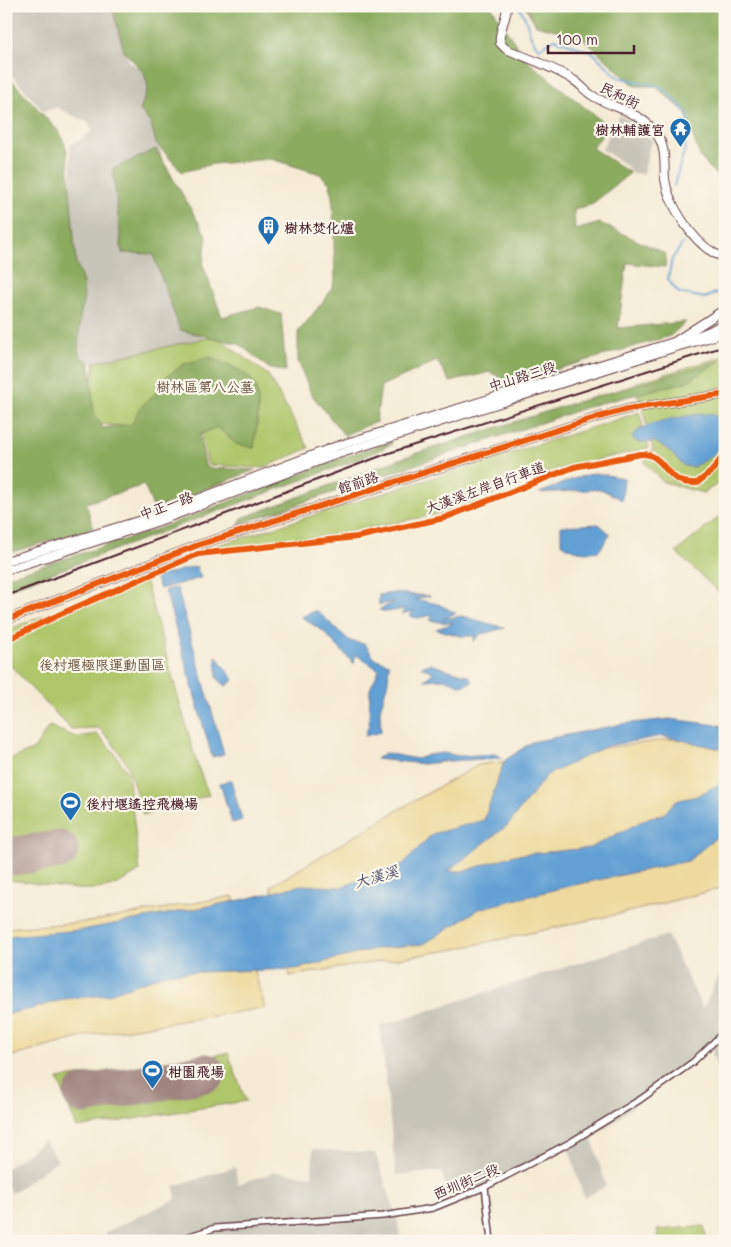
<svg xmlns="http://www.w3.org/2000/svg" width="731" height="1247" font-family="Mali,'LXGW WenKai TC',sans-serif">
<style>
.industrial{fill:#c7c4b8}
.green{fill:#afc66b;stroke:#7c724b}
.forest{fill:#8bab5f;stroke:#6a6545}
.sand{fill:#eeda9e;stroke:#9c7c64}
.water{fill:#62a0d4;stroke:#566080}
.lines{fill:none;stroke-linecap:round;stroke-linejoin:round}
.stream{stroke:#62a0d4;stroke-width:2}
.runway{stroke:#a08580;stroke-width:39}
.street-casing{stroke:#643e44;stroke-width:8}
.secondary-casing{stroke:#643e44;stroke-width:10}
.street{stroke:#fff;stroke-width:5}
.secondary{stroke:#fff;stroke-width:8}
.rail{stroke:#4a1f2b;stroke-width:2}
.cycleway-casing{stroke:#fbf7ec;stroke-width:9}
.cycleway{stroke:#e8590c;stroke-width:6}
.labels{text-anchor:middle;dominant-baseline:central;stroke-width:4.5;stroke-linejoin:round;paint-order:stroke}
.street-label{font-size:14px;fill:#4a1f2b;stroke:#fbf7ec}
.poi-label{font-size:14px;font-weight:bold;fill:#4a1f2b;stroke:#fbf7ec;text-anchor:start}
.park-label{font-size:14px;fill:#68513e;stroke:#fbf7ec}
.water-label{font-size:15px;font-style:italic;fill:#54536f;stroke:#fbf7ec}
</style>
<rect width="100%" height="100%" fill="#fbf7ec"/>
<filter id="ink" filterUnits="userSpaceOnUse"><feTurbulence type="fractalNoise" baseFrequency=".02" numOctaves="2"/><feDisplacementMap in="SourceGraphic" scale="10" xChannelSelector="R" yChannelSelector="G"/><feConvolveMatrix kernelMatrix="1 2 1 2 8 2 1 2 1" color-interpolation-filters="sRGB"/></filter>
<filter id="wash" filterUnits="userSpaceOnUse"><feTurbulence type="fractalNoise" baseFrequency=".0096" numOctaves="4" result="noise"/><feDisplacementMap in="SourceGraphic" scale="20" xChannelSelector="R" yChannelSelector="G"/><feGaussianBlur stdDeviation="1.12" result="paint"/><feColorMatrix in="noise" values="0 0 0 0 0 0 0 0 0 0 0 0 0 0 0 0 0 1.4 0 .05"/><feComposite in="paint" operator="in"/></filter>
<g filter="url(#wash)">
<rect width="100%" height="100%" fill="#f5ebd5"/>
<g class="industrial">
<polygon points="6,6 117,6 129,62 151,75 174,253 206,329 202,343 100,365 85,362 75,342 70,146 92,131 88,123 57,107 43,111 6,68"/>
<polygon points="619,115 638,124 645,131 643,134 653,141 649,147 644,174 631,173 628,167 602,149"/>
<polygon points="667,935 703,1009 725,962 725,1064 716,1065 710,1045 592,1139 606,1186 584,1198 569,1149 453,1203 441,1171 396,1175 380,1026"/>
<polygon points="44,1141 58,1160 12,1193 6,1185 6,1169"/>
<polygon points="313,1149 375,1153 397,1218 401,1241 107,1241 106,1232 176,1199 174,1186 235,1167 238,1184 276,1172 312,1176"/>
</g>
<g class="green">
<polygon points="216,336 268,375 309,448 263,468 208,465 200,432 85,423 95,362"/>
<polygon points="725,356 725,480 703,493 663,482 644,462 653,449 635,383"/>
<polygon points="639,412 649,448 557,469 449,512 328,536 234,548 206,549 619,419"/>
<polygon points="725,512 725,598 676,552"/>
<polygon points="145,579 197,764 209,795 143,815 127,764 110,740 99,728 71,729 32,689 6,660 6,630"/>
<path d="M 49,726 L 76,737 L 97,734 L 113,751 L 128,773 L 140,871 C 130,877 116,886 105,888 C 72,893 39,882 6,880 L 6,761 L 34,749 Z"/>
<polygon points="228,1053 246,1101 77,1128 58,1079"/>
<polygon points="704,1226 707,1241 659,1241 657,1230"/>
</g>
<g class="forest">
<polygon points="112,6 491,6 526,60 609,127 592,148 630,173 591,205 574,209 575,230 600,223 666,254 665,267 627,263 618,328 686,322 670,336 510,383 490,372 450,382 437,361 381,386 376,422 344,435 311,394 298,361 298,332 326,298 332,288 335,278 333,205 330,184 320,174 271,159 213,164 182,172 156,143 151,124 140,110 148,87 144,73 124,51"/>
<polygon points="525,6 725,6 725,185 700,157 685,112 655,86 635,86 580,36 536,25"/>
<path d="M 6,74 L 60,133 L 67,150 L 76,262 L 83,283 L 84,298 L 80,317 L 78,349 L 81,357 L 90,363 L 94,414 L 103,428 L 132,424 L 139,409 L 155,394 L 166,377 L 184,364 L 209,357 C 223,363 244,369 253,382 C 263,396 256,432 254,448 L 236,444 L 217,427 L 199,435 L 206,468 L 255,470 L 154,509 L 144,485 L 86,503 L 93,528 L 6,554 Z"/>
<polygon points="156,149 207,237 203,265 222,317 259,307 281,314 286,371 270,369 239,344 180,330 153,254 122,253 113,169"/>
<polygon points="722,360 686,382 597,404 239,524 242,518 405,457 573,403"/>
<polygon points="391,442 392,444 364,457 6,590 6,577 152,531 358,452"/>
</g>
<g class="sand">
<polygon points="725,732 725,887 641,909 456,949 290,976 271,886 398,810 478,765"/>
<polygon points="233,896 265,1008 90,1035 6,1058 6,928 88,922"/>
</g>
<g class="water">
<path d="M 699,414 L 712,414 L 724,421 L 725,436 L 714,455 L 693,467 L 684,466 L 667,449 L 655,442 L 637,442 L 632,437 C 642,421 680,418 699,414 Z"/>
<polygon points="594,473 624,478 622,500 601,489 539,493 573,479"/>
<path d="M 599,524 L 610,534 L 599,551 C 584,553 574,552 561,543 L 561,526 Z"/>
<polygon points="196,566 201,578 160,589 155,577"/>
<polygon points="177,588 224,754 212,757 165,590"/>
<polygon points="394,593 430,596 415,599 438,604 456,613 443,619 462,616 505,628 481,634 473,642 475,636 460,636 436,629 454,623 439,622 430,620 433,615 417,618 409,616 414,611 401,614 405,609 387,612 379,610 395,601 379,605 379,595"/>
<polygon points="316,610 350,641 365,644 374,658 389,664 388,681 380,710 381,732 365,736 369,724 370,689 379,670 355,654 354,664 323,631 301,617"/>
<polygon points="216,656 234,680 226,686 217,678"/>
<polygon points="430,664 469,676 472,682 462,686 444,679 424,680 434,672 421,667"/>
<polygon points="670,719 725,726 725,750 662,736 607,746 547,775 508,825 448,871 465,871 514,855 590,848 650,817 664,814 675,801 697,796 725,781 725,830 688,861 565,887 479,909 424,944 376,949 296,969 168,973 107,995 65,999 32,1009 6,1014 6,936 82,930 246,899 301,885 341,887 403,864 432,834 484,820 504,761 532,742 622,724"/>
<polygon points="385,753 417,759 428,755 442,753 460,756 495,754 502,758 451,761 423,764 376,759"/>
<polygon points="231,780 242,820 232,823 220,783"/>
</g>
<g class="lines">
<g class="stream">
<path d="M 518,6 C 531,21 526,37 539,48 L 555,39 L 592,52 L 618,77 L 662,87 L 689,115 L 685,148 L 674,186"/>
<polyline points="683,243 672,259 668,280 679,293 705,298 725,289"/>
</g>
<g class="runway">
<polyline points="6,857 59,850"/>
<polyline points="83,1095 206,1073"/>
</g>
</g>
</g>
<g filter="url(#ink)">
<g class="lines">
<defs>
<g id="street">
<polyline points="485,1187 491,1241"/>
<polyline points="174,1241 215,1228 383,1216 433,1208 485,1187 571,1142 641,1099 693,1062 725,1031"/>
</g>
<g id="secondary">
<path d="M 507,6 C 507,20 498,30 500,43 L 506,49 C 529,59 554,67 575,81 C 581,85 586,92 593,96 C 616,110 644,111 659,138 C 666,150 664,166 665,179 C 668,203 692,241 714,253 C 717,255 721,256 725,257"/>
<polyline points="688,340 710,331 725,323"/>
<polyline points="6,561 148,518 337,446 674,342 725,309"/>
<polyline points="6,570 156,522 332,456 676,347 725,333"/>
<polyline points="6,620 198,545 595,418 628,409 725,394"/>
</g>
</defs>
<use href="#street" class="street-casing"/>
<use href="#secondary" class="secondary-casing"/>
<use href="#street" class="street"/>
<use href="#secondary" class="secondary"/>
<polyline class="rail" points="6,596 389,453 725,346"/>
<defs>
<g id="cycleway">
<polyline points="6,620 198,545 595,418 628,409 725,394"/>
<path d="M 6,640 L 65,612 L 198,554 L 357,537 L 444,518 L 574,467 L 641,454 C 660,453 663,471 677,479 C 682,483 690,483 697,483 L 712,471 L 725,453"/>
</g>
</defs>
<use href="#cycleway" class="cycleway-casing"/>
<use href="#cycleway" class="cycleway"/>
</g>
</g>
<defs>
<symbol id="temple-pin" viewBox="-11 -11 22 30"><path d="M0 17L-7.5 6A9.5 9.5 0 1 1 7.5 6Z" fill="#1f6fb2" stroke="#fbf7ec"/><path d="M0-6L5-2H3V0L6.5 2.5H4V6H1.5V3h-3V6H-4V2.5H-6.5L-3 0V-2H-5Z" fill="#fff"/></symbol>
<symbol id="building-pin" viewBox="-11 -11 22 30"><path d="M0 17L-7.5 6A9.5 9.5 0 1 1 7.5 6Z" fill="#1f6fb2" stroke="#fbf7ec"/><path d="M-4-6H4V6H1V3H-1V6H-4ZM-2.5-4.3h1.7v1.8h-1.7ZM.8-4.3h1.7v1.8H.8ZM-2.5-1h1.7V.8h-1.7ZM.8-1h1.7V.8H.8Z" fill="#fff"/></symbol>
<symbol id="stadium-pin" viewBox="-11 -11 22 30"><path d="M0 17L-7.5 6A9.5 9.5 0 1 1 7.5 6Z" fill="#1f6fb2" stroke="#fbf7ec"/><path d="M0-5a6.5 5 0 1 0 0 10a6.5 5 0 1 0 0-10ZM-3.5-1.8h7v3.6h-7Z" fill="#fff"/></symbol>
</defs>
<g fill-rule="evenodd">
<use href="#temple-pin" x="668" y="116" width="25" height="34"/>
<use href="#building-pin" x="256" y="214" width="25" height="34"/>
<use href="#stadium-pin" x="58" y="790" width="25" height="34"/>
<use href="#stadium-pin" x="140" y="1058" width="25" height="34"/>
</g>
<g class="labels">
<g class="street-label">
<text transform="translate(620 95) rotate(26)">民和街</text>
<text transform="translate(522 376) rotate(-17)">中山路三段</text>
<text transform="translate(358 482) rotate(-18)">館前路</text>
<text transform="translate(485 487) rotate(-20)">大漢溪左岸自行車道</text>
<text transform="translate(166 505) rotate(-20)">中正一路</text>
<text transform="translate(466 1181) rotate(-23)">西圳街二段</text>
</g>
<g class="poi-label">
<text x="665" y="129" text-anchor="end">樹林輔護宮</text>
<text x="284" y="227">樹林焚化爐</text>
<text x="86" y="803">後村堰遙控飛機場</text>
<text x="168" y="1071">柑園飛場</text>
</g>
<g class="park-label">
<text x="205" y="386">樹林區第八公墓</text>
<text x="102" y="664">後村堰極限運動園區</text>
</g>
<g class="water-label">
<text transform="translate(376 876) rotate(-16)">大漢溪</text>
</g>
</g>
<rect width="731" height="1247" fill="none" stroke="#fbf7ec" stroke-width="25"/>
<path d="M548 45v8h86v-8" fill="none" stroke="#4a1f2b" stroke-width="2.5"/>
<text x="556" y="45" font-size="15" fill="#4a1f2b" stroke="#fbf7ec" stroke-width="4" paint-order="stroke">100 m</text>
</svg>
